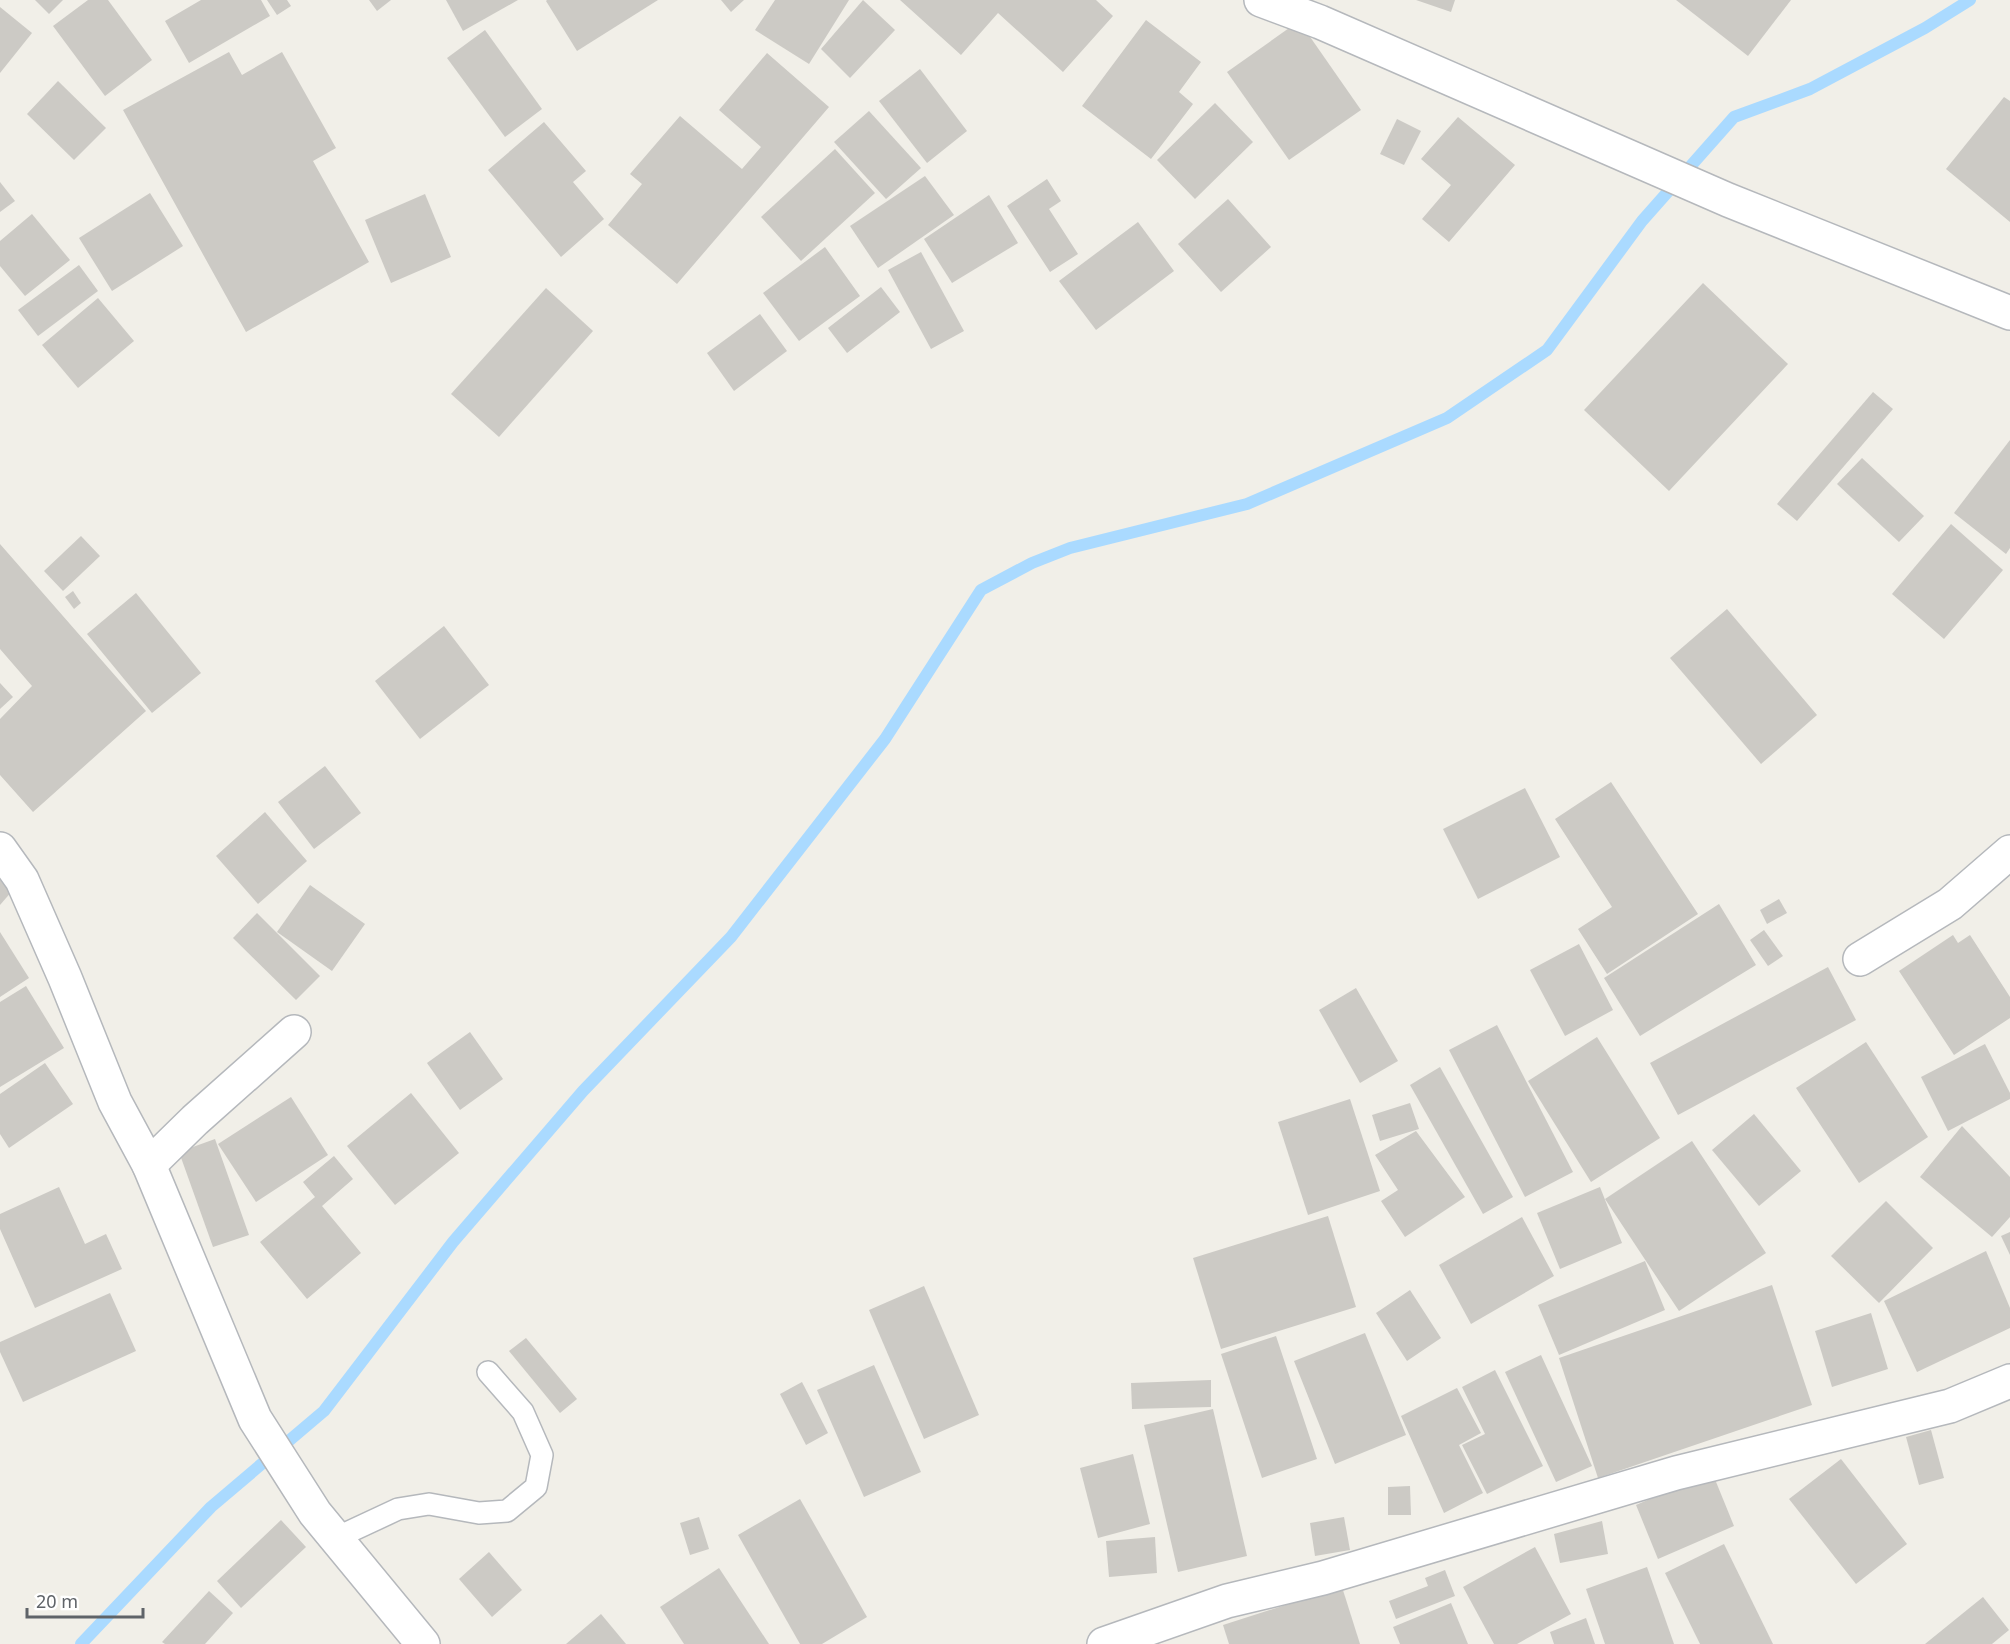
<svg xmlns="http://www.w3.org/2000/svg" width="2010" height="1644" font-family="'Noto Sans',sans-serif">
<style>
.lines{fill:none;stroke-linecap:round;stroke-linejoin:round}
.stream{stroke:#aadaff;stroke-width:12}
.building{fill:#cccac5}
.lane-casing{stroke:#b5b8bc;stroke-width:24}
.street-casing{stroke:#b5b8bc;stroke-width:36}
.lane{stroke:#fff;stroke-width:21}
.street{stroke:#fff;stroke-width:33}
</style>
<rect width="100%" height="100%" fill="#f1efe8"/>
<g class="lines">
<polyline class="stream" points="81,1644 211,1507 324,1411 453,1242 583,1091 731,937 885,739 981,590 1032,563 1070,548 1247,504 1447,418 1547,350 1642,221 1734,117 1810,89 1925,28 1970,0"/>
</g>
<g class="building">
<polygon points="35,0 63,0 49,14"/>
<polygon points="88,0 108,0 152,60 105,96 53,26"/>
<polygon points="201,0 261,0 270,16 189,63 165,21"/>
<polygon points="267,0 287,0 291,6 277,15"/>
<polygon points="369,0 391,0 377,11"/>
<polygon points="446,0 518,0 463,31"/>
<polygon points="547,0 658,0 577,51 546,1"/>
<polygon points="721,0 744,0 731,12"/>
<polygon points="775,0 849,0 809,64 755,30"/>
<polygon points="863,0 895,30 850,78 821,49"/>
<polygon points="900,0 1096,0 1113,16 1063,72 998,13 961,55"/>
<polygon points="1416,0 1455,0 1451,12"/>
<polygon points="1676,0 1791,0 1748,56"/>
<polygon points="0,7 32,33 0,73"/>
<polygon points="1146,20 1201,62 1179,92 1193,104 1151,159 1082,106"/>
<polygon points="1299,21 1361,110 1289,160 1227,72"/>
<polygon points="485,30 542,109 505,137 447,58"/>
<polygon points="229,52 242,75 282,52 336,148 313,161 369,262 246,332 123,110"/>
<polygon points="767,53 829,107 677,284 608,225 642,184 630,174 680,116 742,169 761,147 719,110"/>
<polygon points="920,69 967,131 927,163 879,101"/>
<polygon points="58,81 106,128 74,160 27,114"/>
<polygon points="2004,97 2010,101 2010,222 1946,169"/>
<polygon points="1215,103 1253,142 1195,199 1157,160"/>
<polygon points="869,111 921,168 886,199 834,142"/>
<polygon points="1458,117 1515,165 1449,242 1422,219 1451,185 1421,159"/>
<polygon points="1397,119 1421,131 1404,165 1380,154"/>
<polygon points="544,122 586,171 573,182 604,219 561,257 488,170"/>
<polygon points="835,149 875,193 801,261 761,217"/>
<polygon points="925,176 954,215 878,268 850,226"/>
<polygon points="1047,179 1061,201 1049,209 1078,254 1050,272 1007,206"/>
<polygon points="0,182 15,201 0,212"/>
<polygon points="150,193 183,246 112,291 79,238"/>
<polygon points="425,194 451,257 391,283 365,220"/>
<polygon points="989,195 1018,243 952,283 924,239"/>
<polygon points="1228,199 1271,247 1221,292 1178,244"/>
<polygon points="32,214 70,260 25,296 0,266 0,241"/>
<polygon points="1138,222 1174,271 1096,330 1059,281"/>
<polygon points="825,247 860,296 799,341 763,293"/>
<polygon points="921,252 964,331 931,349 888,270"/>
<polygon points="79,265 98,291 38,336 18,310"/>
<polygon points="1703,283 1788,364 1669,491 1584,410"/>
<polygon points="881,287 900,312 847,353 828,328"/>
<polygon points="546,288 593,331 499,437 451,394"/>
<polygon points="98,298 134,341 78,388 42,345"/>
<polygon points="760,314 787,351 734,391 707,353"/>
<polygon points="1873,392 1893,409 1797,521 1777,504"/>
<polygon points="2010,440 2010,548 2006,554 1954,513"/>
<polygon points="1862,458 1924,516 1899,542 1837,484"/>
<polygon points="1951,524 2003,570 1944,639 1892,594"/>
<polygon points="81,536 100,556 63,591 44,571"/>
<polygon points="0,544 146,711 33,812 0,775 0,719 32,686 0,649"/>
<polygon points="73,591 81,603 74,609 65,597"/>
<polygon points="136,593 201,673 152,713 87,634"/>
<polygon points="1727,609 1817,715 1761,764 1670,658"/>
<polygon points="444,626 489,685 420,739 375,681"/>
<polygon points="0,683 13,697 0,709"/>
<polygon points="325,766 361,813 314,849 278,802"/>
<polygon points="1611,782 1698,914 1607,974 1578,929 1612,907 1555,819"/>
<polygon points="1525,788 1560,857 1478,899 1443,829"/>
<polygon points="265,812 307,861 258,904 216,856"/>
<polygon points="0,878 13,890 0,905"/>
<polygon points="310,885 365,924 332,971 277,932"/>
<polygon points="1779,899 1787,913 1767,924 1760,910"/>
<polygon points="1719,904 1756,965 1640,1036 1604,978"/>
<polygon points="257,913 320,976 296,1000 233,938"/>
<polygon points="1764,930 1783,956 1768,966 1750,940"/>
<polygon points="0,932 29,978 0,997"/>
<polygon points="1953,935 1958,943 1970,935 2010,997 2010,1018 1954,1055 1899,971"/>
<polygon points="1579,944 1613,1010 1565,1036 1530,970"/>
<polygon points="1828,967 1856,1020 1678,1115 1650,1063"/>
<polygon points="26,986 64,1048 0,1087 0,1002"/>
<polygon points="1356,988 1398,1061 1360,1083 1319,1010"/>
<polygon points="1497,1025 1573,1172 1525,1197 1449,1050"/>
<polygon points="470,1032 503,1079 460,1110 427,1063"/>
<polygon points="1597,1037 1660,1138 1591,1182 1528,1081"/>
<polygon points="1866,1042 1928,1137 1859,1183 1796,1088"/>
<polygon points="1985,1044 2010,1093 2010,1099 1948,1131 1921,1077"/>
<polygon points="45,1063 73,1104 9,1148 0,1134 0,1094"/>
<polygon points="1440,1067 1513,1197 1483,1214 1410,1085"/>
<polygon points="411,1093 459,1153 395,1205 347,1146"/>
<polygon points="291,1097 328,1155 256,1202 218,1144"/>
<polygon points="1350,1099 1380,1191 1308,1215 1278,1122"/>
<polygon points="1410,1103 1419,1129 1380,1141 1372,1115"/>
<polygon points="1754,1114 1801,1171 1759,1206 1712,1150"/>
<polygon points="1962,1126 2010,1177 2010,1217 1992,1237 1920,1177"/>
<polygon points="1416,1131 1465,1197 1405,1237 1381,1201 1398,1190 1375,1155"/>
<polygon points="215,1139 249,1235 213,1247 179,1152"/>
<polygon points="1692,1141 1766,1253 1679,1311 1605,1199"/>
<polygon points="334,1156 353,1179 322,1206 361,1253 307,1299 260,1242 315,1197 303,1182"/>
<polygon points="59,1187 85,1244 106,1234 122,1269 35,1308 0,1229 0,1214"/>
<polygon points="1600,1187 1622,1243 1560,1269 1537,1213"/>
<polygon points="1886,1201 1933,1248 1879,1303 1831,1256"/>
<polygon points="1328,1216 1356,1307 1221,1349 1193,1258"/>
<polygon points="1522,1217 1554,1276 1471,1324 1439,1265"/>
<polygon points="2010,1232 2010,1255 2001,1236"/>
<polygon points="1986,1251 2010,1308 2010,1328 1917,1372 1884,1301"/>
<polygon points="1645,1261 1665,1310 1559,1355 1538,1305"/>
<polygon points="1772,1285 1812,1405 1598,1478 1559,1358"/>
<polygon points="924,1286 979,1415 924,1439 869,1310"/>
<polygon points="1410,1290 1441,1338 1407,1361 1376,1313"/>
<polygon points="110,1293 136,1351 23,1402 0,1352 0,1342"/>
<polygon points="1871,1313 1888,1369 1832,1387 1815,1331"/>
<polygon points="1365,1333 1406,1435 1335,1464 1294,1361"/>
<polygon points="1276,1336 1317,1459 1262,1478 1221,1354"/>
<polygon points="526,1338 577,1399 560,1413 509,1351"/>
<polygon points="1541,1355 1592,1466 1556,1482 1505,1372"/>
<polygon points="874,1365 921,1472 864,1497 817,1390"/>
<polygon points="1495,1370 1543,1466 1487,1494 1462,1445 1485,1434 1462,1387"/>
<polygon points="1211,1380 1211,1407 1132,1409 1131,1383"/>
<polygon points="802,1382 828,1433 806,1445 780,1394"/>
<polygon points="1457,1388 1481,1433 1459,1445 1483,1493 1444,1513 1401,1416"/>
<polygon points="1213,1409 1247,1556 1178,1572 1144,1425"/>
<polygon points="1931,1430 1944,1478 1919,1485 1906,1437"/>
<polygon points="1133,1454 1150,1524 1098,1538 1080,1468"/>
<polygon points="1841,1459 1907,1544 1856,1584 1789,1499"/>
<polygon points="1712,1472 1734,1526 1658,1559 1636,1505"/>
<polygon points="1410,1486 1411,1515 1388,1515 1388,1487"/>
<polygon points="800,1499 867,1617 822,1644 800,1644 738,1535"/>
<polygon points="699,1517 709,1549 690,1555 680,1523"/>
<polygon points="1344,1517 1350,1550 1315,1556 1310,1523"/>
<polygon points="281,1520 306,1547 241,1608 217,1581"/>
<polygon points="1602,1521 1608,1554 1560,1563 1554,1534"/>
<polygon points="1155,1537 1157,1573 1109,1577 1106,1541"/>
<polygon points="1724,1544 1773,1644 1700,1644 1665,1573"/>
<polygon points="1535,1547 1571,1614 1517,1644 1494,1644 1463,1587"/>
<polygon points="489,1552 522,1590 492,1617 459,1579"/>
<polygon points="1647,1567 1674,1644 1605,1644 1586,1589"/>
<polygon points="719,1568 769,1644 684,1644 660,1607"/>
<polygon points="1445,1570 1455,1596 1396,1619 1389,1601 1428,1586 1425,1578"/>
<polygon points="1342,1587 1360,1644 1229,1644 1223,1625"/>
<polygon points="209,1591 233,1613 205,1644 165,1644 162,1642"/>
<polygon points="1983,1597 2009,1630 1992,1644 1925,1644"/>
<polygon points="1451,1603 1468,1644 1400,1644 1393,1627"/>
<polygon points="601,1614 626,1644 566,1644"/>
<polygon points="1586,1618 1595,1644 1554,1644 1550,1632"/>
</g>
<g class="lines">
<defs>
<polyline id="lane" points="336,1538 398,1509 429,1504 479,1513 507,1511 536,1487 542,1455 523,1412 488,1372"/>
<g id="street">
<polyline points="1261,0 1320,22 1728,200 2010,313"/>
<polyline points="0,849 22,880 65,978 115,1102 149,1165 255,1419 315,1513 423,1644"/>
<polyline points="1860,959 1950,904 2010,852"/>
<polyline points="149,1165 195,1120 294,1032"/>
<polyline points="1104,1644 1227,1601 1323,1578 1676,1473 1950,1406 2010,1381"/>
</g>
</defs>
<use href="#lane" class="lane-casing"/>
<use href="#street" class="street-casing"/>
<use href="#lane" class="lane"/>
<use href="#street" class="street"/>
</g>
<path d="M27 1608v9h116v-9" fill="none" stroke="#5f6368" stroke-width="3"/>
<text x="36" y="1608" font-size="18" fill="#5f6368" stroke="#ffffff" stroke-width="4.5" paint-order="stroke">20 m</text>
</svg>
